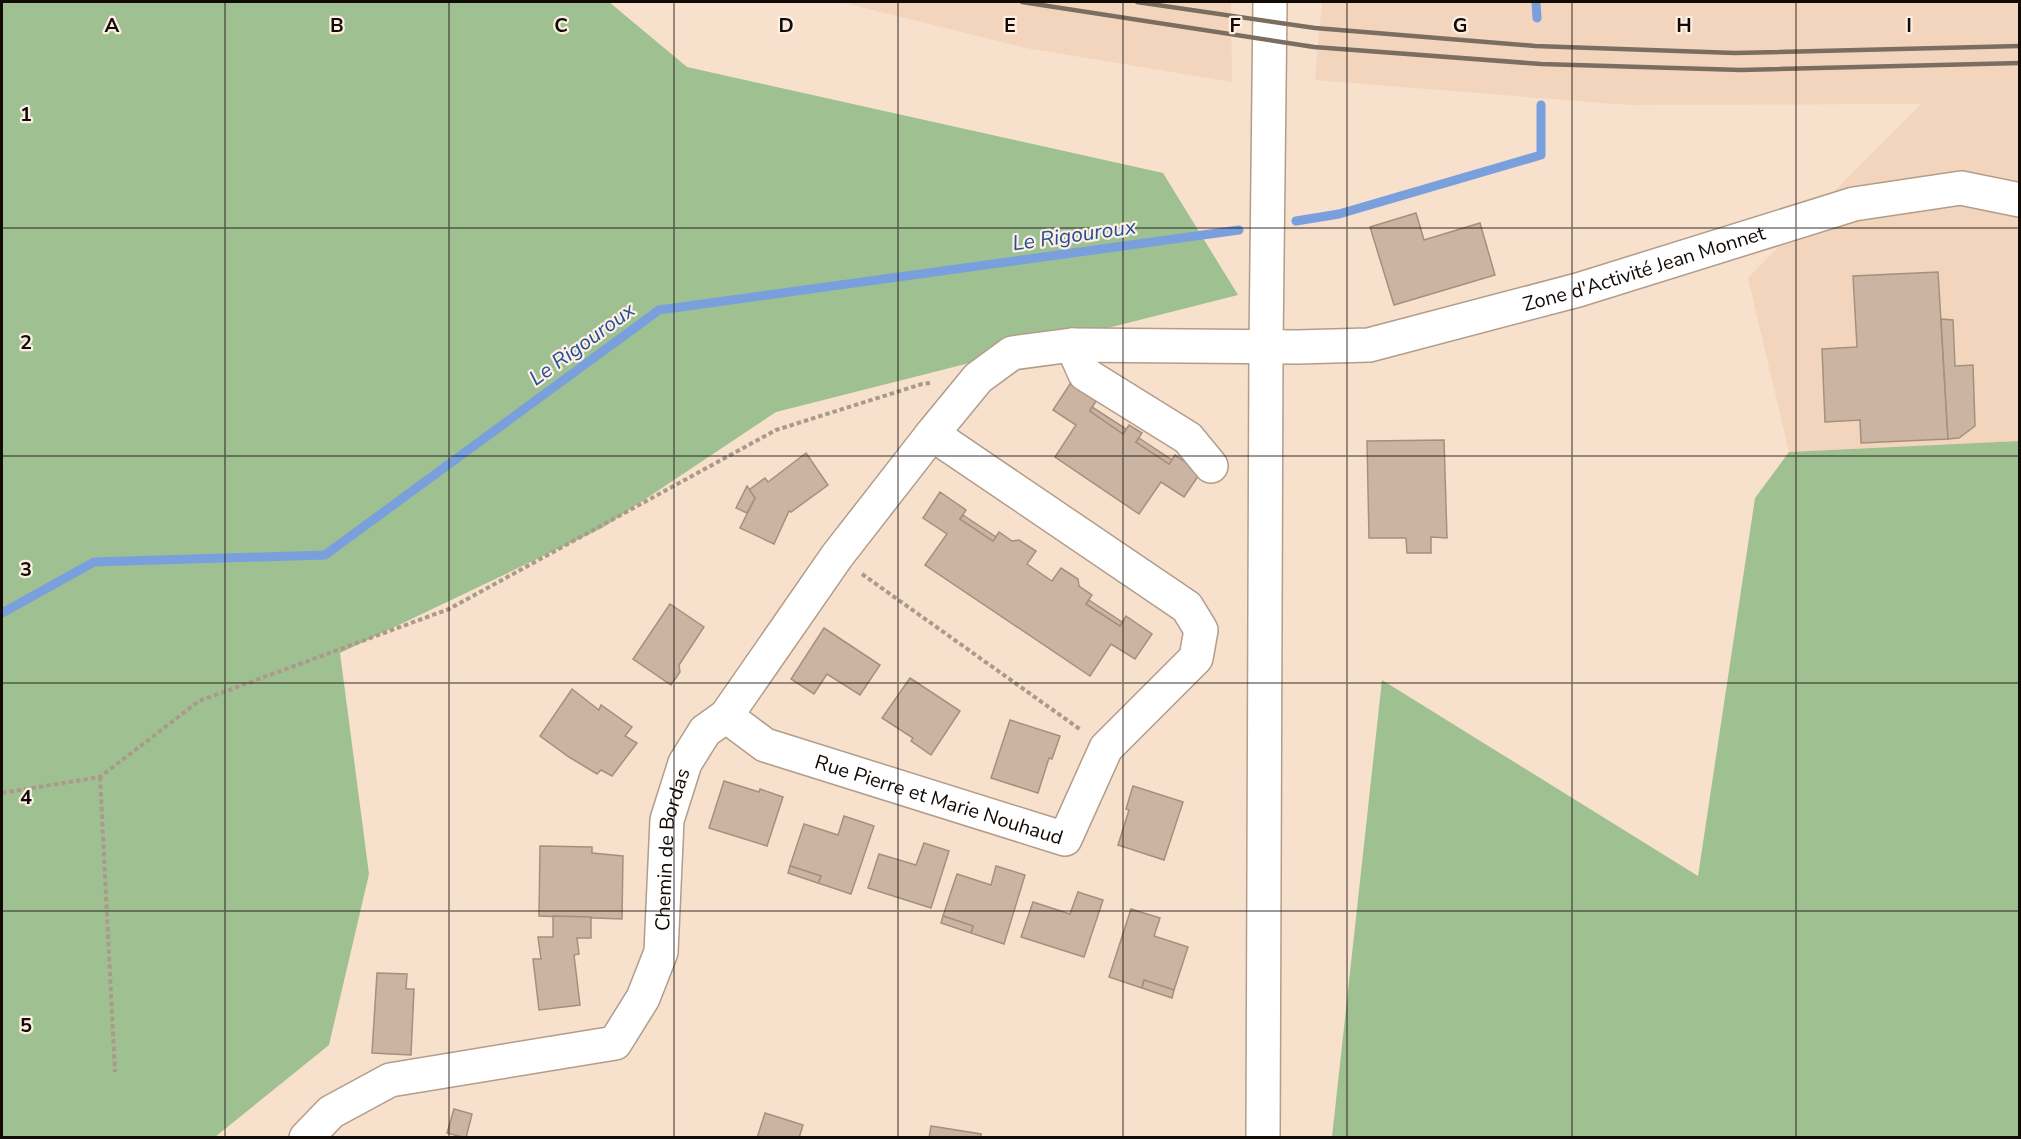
<svg xmlns="http://www.w3.org/2000/svg" width="2021" height="1139" font-family="'Nunito Sans',sans-serif">
<style>
.built{fill:#f2d5bc}
.green{fill:#9fc192}
.lines{fill:none;stroke-linecap:round;stroke-linejoin:round}
.stream{stroke:#7a9fdd;stroke-width:9}
.building{fill:#cbb5a2;stroke:#a5907d;stroke-width:1.5}
.minor-casing{stroke:#b29d8a;stroke-width:36}
.major-casing{stroke:#b29d8a;stroke-width:36}
.path{stroke:#ab9a8b;stroke-width:4;stroke-dasharray:4.5 3;stroke-linecap:butt}
.minor{stroke:#fff;stroke-width:33}
.major{stroke:#fff;stroke-width:33}
.rail{stroke:#7c6d61;stroke-width:4.5}
.grid{fill:none;stroke:#110a05;stroke-width:1.5;stroke-opacity:0.55}
.labels{text-anchor:middle;dominant-baseline:central;stroke-width:4.5;stroke-linejoin:round;paint-order:stroke}
.street-label{font-size:20px;fill:#110a05;stroke:#fdefe3}
.water-label{font-size:21px;font-style:italic;fill:#244f99;stroke:#fdefe3}
.grid-label{font-size:20px;text-anchor:middle;font-weight:bold;fill:#110a05;stroke:#fdefe3;stroke-width:4.5;stroke-linejoin:round;paint-order:stroke}
</style>
<rect width="100%" height="100%" fill="#f7e0cc"/>
<g class="built">
<polygon points="840,2 1231,2 1232,82 1026,48"/>
<polygon points="1322,2 2019,2 2019,441 1789,452 1748,278 1921,104 1629,105 1315,80"/>
</g>
<g class="green">
<polygon points="2,2 609,2 687,67 1163,173 1238,295 776,412 602,528 340,653 369,874 329,1045 215,1137 2,1138"/>
<polygon points="2019,441 2019,1137 1332,1137 1382,680 1698,876 1755,498 1789,452"/>
</g>
<g class="lines">
<g class="stream">
<polyline points="1536,2 1537,18"/>
<polyline points="1296,221 1339,214 1541,155 1541,105"/>
<polyline points="2,613 94,562 325,555 659,310 1239,230"/>
</g>
</g>
<g class="building">
<polygon points="1416,213 1424,240 1480,223 1495,275 1394,305 1370,227"/>
<polygon points="1938,272 1948,439 1861,443 1860,420 1825,422 1822,349 1857,347 1853,276"/>
<polygon points="1941,319 1953,320 1955,366 1973,365 1975,426 1959,438 1948,439"/>
<polygon points="1070,384 1096,401 1090,411 1123,434 1129,425 1142,433 1136,442 1169,464 1175,455 1201,472 1184,497 1161,482 1139,514 1055,457 1076,425 1053,410"/>
<polygon points="1092,407 1126,429 1123,434 1090,411"/>
<polygon points="1139,438 1172,460 1169,464 1136,442"/>
<polygon points="1444,440 1447,538 1431,537 1431,553 1407,553 1406,538 1369,538 1367,441"/>
<polygon points="806,453 828,485 791,512 789,511 774,544 740,528 755,498 749,490 765,478 768,482"/>
<polygon points="747,486 755,498 747,513 736,508"/>
<polygon points="940,492 966,510 960,519 993,541 999,532 1012,541 1019,540 1036,551 1027,564 1052,581 1061,568 1078,579 1079,586 1092,595 1086,604 1120,626 1126,616 1152,634 1135,659 1111,644 1090,676 925,565 947,534 923,518"/>
<polygon points="963,515 996,537 993,541 960,519"/>
<polygon points="1089,600 1122,622 1120,626 1086,604"/>
<polygon points="670,604 704,627 679,665 680,672 671,685 633,659"/>
<polygon points="824,628 880,665 860,695 827,674 814,694 791,679"/>
<polygon points="910,678 960,711 931,755 911,741 913,738 882,718"/>
<polygon points="572,689 599,710 601,705 632,727 625,736 637,743 612,776 601,770 597,774 569,757 540,736"/>
<polygon points="1010,720 1060,736 1052,759 1049,758 1038,793 991,778"/>
<polygon points="724,781 759,792 760,789 783,797 767,846 709,828"/>
<polygon points="1133,786 1183,802 1164,860 1118,845 1129,810 1126,809"/>
<polygon points="844,816 874,826 851,894 818,883 821,876 790,866 804,824 838,835"/>
<polygon points="924,843 949,851 931,908 868,888 879,854 916,865"/>
<polygon points="540,846 592,847 592,853 623,856 622,919 539,916"/>
<polygon points="790,866 821,876 818,883 788,873"/>
<polygon points="996,866 1025,875 1004,944 971,933 973,926 943,916 957,874 991,885"/>
<polygon points="1078,892 1103,900 1084,957 1021,937 1033,902 1070,914"/>
<polygon points="1131,909 1160,918 1154,936 1188,947 1174,990 1144,980 1142,988 1109,977"/>
<polygon points="553,916 591,917 591,938 577,938 579,954 574,955 580,1005 539,1010 533,959 541,959 538,937 553,937"/>
<polygon points="943,916 973,926 971,933 941,923"/>
<polygon points="377,973 407,974 406,989 414,989 411,1055 372,1053"/>
<polygon points="1144,980 1174,990 1172,998 1142,988"/>
<polygon points="454,1109 472,1114 466,1138 447,1133"/>
<polygon points="765,1113 803,1125 799,1138 757,1138"/>
<polygon points="931,1126 981,1134 981,1138 929,1138"/>
</g>
<g class="lines">
<defs>
<g id="minor">
<polyline points="1072,345 1085,374 1188,438 1211,466"/>
<path id="s1" d="M 726,716 L 765,745 L 1065,839 L 1106,748 L 1196,658 L 1201,630 L 1187,607 L 932,434"/>
<path id="s2" d="M 306,1138 L 331,1112 L 390,1080 L 615,1043 L 643,998 L 661,952 L 667,820 L 685,763 L 705,731 L 726,716 L 837,556 L 932,434 L 978,378 L 1012,353 L 1072,345 L 1297,347 L 1369,345 L 1578,290 L 1854,204 L 1961,188 L 2020,200"/>
</g>
<polyline id="major" points="1263,1138 1266,345 1270,2"/>
</defs>
<use href="#minor" class="minor-casing"/>
<use href="#major" class="major-casing"/>
<g class="path">
<polyline points="862,574 1081,730"/>
<polyline points="100,777 115,1072"/>
<polyline points="2,793 100,777 199,701 449,609 776,430 922,384 930,383"/>
</g>
<use href="#minor" class="minor"/>
<use href="#major" class="major"/>
<g class="rail">
<polyline points="1022,2 1314,47 1541,64 1741,70 2020,63"/>
<polyline points="1137,2 1315,28 1535,46 1735,53 2020,46"/>
</g>
</g>
<path class="grid" d="M 225,2 L 225,1138M 449,2 L 449,1138M 674,2 L 674,1138M 898,2 L 898,1138M 1123,2 L 1123,1138M 1347,2 L 1347,1138M 1572,2 L 1572,1138M 1796,2 L 1796,1138M 2,228 L 2020,228M 2,456 L 2020,456M 2,683 L 2020,683M 2,911 L 2020,911"/>
<g class="labels">
<g class="street-label">
<text stroke="none"><textPath href="#s2" startOffset="1796">Zone d'Activité Jean Monnet</textPath></text>
<text stroke="none"><textPath href="#s1" startOffset="231">Rue Pierre et Marie Nouhaud</textPath></text>
<text stroke="none"><textPath href="#s2" startOffset="537">Chemin de Bordas</textPath></text>
</g>
<g class="water-label">
<text transform="translate(1074 235) rotate(-8)">Le Rigouroux</text>
<text transform="translate(582 344) rotate(-36)">Le Rigouroux</text>
</g>
</g>
<g class="grid-label">
<text x="112" y="32">A</text>
<text x="337" y="32">B</text>
<text x="561" y="32">C</text>
<text x="786" y="32">D</text>
<text x="1010" y="32">E</text>
<text x="1235" y="32">F</text>
<text x="1460" y="32">G</text>
<text x="1684" y="32">H</text>
<text x="1909" y="32">I</text>
<text x="26" y="121">1</text>
<text x="26" y="349">2</text>
<text x="26" y="576">3</text>
<text x="26" y="804">4</text>
<text x="26" y="1032">5</text>
</g>
<rect width="2021" height="1139" fill="none" stroke="#110a05" stroke-width="6"/>
</svg>
